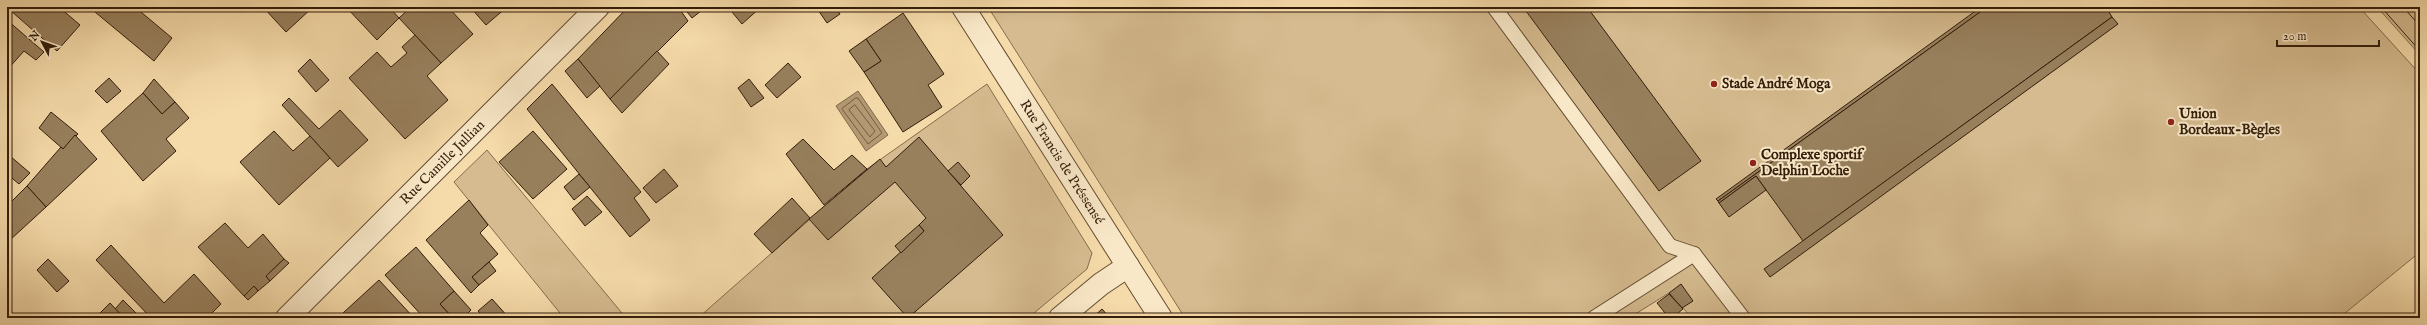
<svg xmlns="http://www.w3.org/2000/svg" width="2427" height="325" font-family="'IM FELL English',serif">
<style>
.green{fill:#d5bb8f;stroke:#846c4c}
.water{fill:#b49a74;stroke:#80684a}
.lines{fill:none;stroke-linecap:round;stroke-linejoin:round}
.shore{stroke:#745c3f;stroke-width:1}
.building{fill:#98805d;stroke:#331d0a}
.service-casing{stroke:#644c32;stroke-width:16}
.minor-casing{stroke:#644c32;stroke-width:24}
.service{stroke:#f9e8c8;stroke-width:14}
.minor{stroke:#f9e8c8;stroke-width:22}
.tram{stroke:#331d0a;stroke-width:1}
.poi-dot{fill:#8f2418;stroke:#f9e8c8;stroke-width:1.5}
.labels{text-anchor:middle;dominant-baseline:central;stroke-width:4;stroke-linejoin:round;paint-order:stroke}
.poi-label{font-size:14px;font-weight:bold;fill:#331d0a;stroke:#f9e8c8;text-anchor:start}
.street-label{font-size:14px;fill:#331d0a;stroke:#f9e8c8}
</style>
<rect width="100%" height="100%" fill="#f6dbaa"/>
<filter id="stains"><feTurbulence type="fractalNoise" baseFrequency=".005" numOctaves="4"/><feColorMatrix values="0 0 0 0 .2 0 0 0 0 .09 0 0 0 0 .02 0 0 0 .5 -.17"/></filter>
<radialGradient id="worn" r=".72"><stop offset=".6" stop-color="#630" stop-opacity="0"/><stop offset="1" stop-color="#630" stop-opacity=".3"/></radialGradient>
<g class="green">
<polygon points="988,7 2359,7 2420,74 2420,252 2339,318 1692,318 1669,293 1629,318 1185,318"/>
<polygon points="2377,7 2418,7 2420,9 2420,55"/>
<polygon points="987,84 1092,253 1087,269 1028,318 698,318 867,169"/>
<polygon points="487,150 626,318 564,318 454,182"/>
</g>
<polygon class="water" points="858,91 888,135 866,151 836,106"/>
<g class="lines">
<g class="shore">
<polygon points="856,98 858,98 882,133 868,144 842,109"/>
<polygon points="855,105 875,131 870,137 849,110"/>
</g>
</g>
<g class="building">
<polygon points="15,7 59,7 80,25 57,51 11,11"/>
<polygon points="89,7 135,7 172,38 154,61"/>
<polygon points="263,7 313,7 286,32"/>
<polygon points="346,7 389,7 399,18 377,40"/>
<polygon points="411,7 448,7 473,34 441,63 399,18"/>
<polygon points="470,7 507,7 486,25"/>
<polygon points="628,7 678,7 688,21 610,99 578,59"/>
<polygon points="683,7 699,7 701,11 692,18"/>
<polygon points="737,7 761,7 742,24 732,12"/>
<polygon points="816,7 836,7 840,14 827,23"/>
<polygon points="1523,7 1587,7 1701,161 1659,191"/>
<polygon points="1981,7 1987,7 1718,201 1716,199"/>
<polygon points="1987,7 2106,7 2112,17 1803,241 1756,176 1719,203 1718,201"/>
<polygon points="903,13 944,74 928,85 942,107 903,132 864,72 881,61 866,39"/>
<polygon points="2112,17 2118,24 1770,277 1764,269"/>
<polygon points="7,20 44,52 36,60 24,51 7,70"/>
<polygon points="415,35 441,63 427,76 448,100 405,139 349,78 377,52 391,67 407,53 402,47"/>
<polygon points="866,39 881,61 864,72 849,51"/>
<polygon points="657,51 669,64 622,113 610,99"/>
<polygon points="310,59 329,80 316,92 298,71"/>
<polygon points="578,59 600,86 587,98 565,71"/>
<polygon points="788,63 801,77 777,98 765,85"/>
<polygon points="109,78 121,91 107,103 95,91"/>
<polygon points="154,79 175,102 162,114 143,93"/>
<polygon points="749,79 764,98 751,107 738,88"/>
<polygon points="552,84 641,192 634,198 650,220 630,237 527,109"/>
<polygon points="143,93 162,114 175,102 189,118 166,139 176,151 143,181 101,131"/>
<polygon points="289,98 319,129 340,110 368,140 338,167 282,105"/>
<polygon points="51,112 78,134 63,149 39,128"/>
<polygon points="274,131 293,151 310,136 330,158 279,205 240,162"/>
<polygon points="533,131 567,169 533,199 499,162"/>
<polygon points="75,135 97,159 46,207 27,186 61,147 63,149"/>
<polygon points="919,137 1003,235 908,318 872,278 924,231 919,225 926,218 895,182 828,240 809,219 880,159 886,167"/>
<polygon points="803,139 834,170 852,155 867,169 824,205 786,154"/>
<polygon points="10,156 30,173 19,184 7,174 7,160"/>
<polygon points="958,162 970,176 961,185 948,171"/>
<polygon points="664,169 678,186 656,203 643,188"/>
<polygon points="579,174 590,187 574,200 564,187"/>
<polygon points="1756,176 1766,190 1729,217 1719,203"/>
<polygon points="27,186 46,207 10,240 7,237 7,206"/>
<polygon points="587,196 602,212 585,226 572,209"/>
<polygon points="792,198 810,218 772,253 754,234"/>
<polygon points="469,200 488,225 480,233 498,254 472,277 479,285 471,293 426,240"/>
<polygon points="225,223 248,248 263,234 284,259 266,276 270,281 258,291 254,286 244,296 198,247"/>
<polygon points="919,225 924,231 901,253 895,246"/>
<polygon points="111,245 164,303 194,274 221,304 207,318 151,318 96,260"/>
<polygon points="416,247 454,291 440,304 453,318 424,318 385,275"/>
<polygon points="48,259 69,281 57,292 37,270"/>
<polygon points="284,259 289,263 270,281 266,276"/>
<polygon points="489,262 496,271 479,285 472,277"/>
<polygon points="379,280 414,318 347,318 343,313"/>
<polygon points="1681,284 1693,301 1682,308 1669,293"/>
<polygon points="254,286 258,291 248,300 244,296"/>
<polygon points="454,291 471,310 463,318 453,318 440,304"/>
<polygon points="1669,294 1683,309 1672,318 1669,318 1657,303"/>
<polygon points="492,299 509,318 484,318 478,311"/>
<polygon points="123,300 138,315 135,318 124,318 115,309"/>
<polygon points="110,303 124,318 95,318"/>
<polygon points="1102,309 1110,318 1092,318"/>
</g>
<g class="lines">
<defs>
<g id="service">
<polyline points="1494,7 1670,246 1694,254"/>
<polyline points="1594,318 1694,254 1743,318"/>
</g>
<g id="minor">
<path id="s1" d="M 963,7 L 1161,318"/>
<path id="s2" d="M 287,318 L 598,7"/>
<polyline points="1060,318 1101,284 1128,266"/>
</g>
</defs>
<use href="#service" class="service-casing"/>
<use href="#minor" class="minor-casing"/>
<use href="#service" class="service"/>
<use href="#minor" class="minor"/>
<g class="tram">
<polyline points="2381,7 2420,51"/>
<polyline points="2403,7 2420,26"/>
</g>
</g>
<g class="poi-dot">
<circle cx="1714" cy="84" r="4"/>
<circle cx="2171" cy="122" r="4"/>
<circle cx="1753" cy="163" r="4"/>
</g>
<g class="labels">
<g class="poi-label">
<text x="1722" y="84">Stade André Moga</text>
<text x="2179" y="114">Union<tspan x="2179" dy="16">Bordeaux-Bègles</tspan></text>
<text x="1761" y="155">Complexe sportif<tspan x="1761" dy="16">Delphin Loche</tspan></text>
</g>
<g class="street-label">
<text stroke="none"><textPath href="#s2" startOffset="220">Rue Camille Jullian</textPath></text>
<text stroke="none"><textPath href="#s1" startOffset="184">Rue Francis de Préssensé</textPath></text>
</g>
</g>
<rect width="2427" height="325" fill="none" stroke="#f6dbaa" stroke-width="24"/>
<rect x="8" y="8" width="2411" height="309" fill="none" stroke="#331d0a" stroke-width="2"/>
<rect x="12" y="12" width="2403" height="301" fill="none" stroke="#331d0a"/>
<g transform="translate(42 42) rotate(311)" stroke="#f9e8c8" stroke-width="3" paint-order="stroke">
<path d="M0-3L7 15L0 10L-7 15Z" fill="#331d0a"/>
<text y="-6" font-size="11" font-weight="bold" text-anchor="middle" fill="#331d0a">N</text>
</g>
<path d="M2277 40v6h102v-6" fill="none" stroke="#331d0a" stroke-width="2"/>
<text x="2283" y="40" font-size="12" fill="#331d0a" stroke="#f9e8c8" stroke-width="3" paint-order="stroke">20 m</text>
<rect width="100%" height="100%" filter="url(#stains)"/>
<rect width="100%" height="100%" fill="url(#worn)"/>
</svg>
